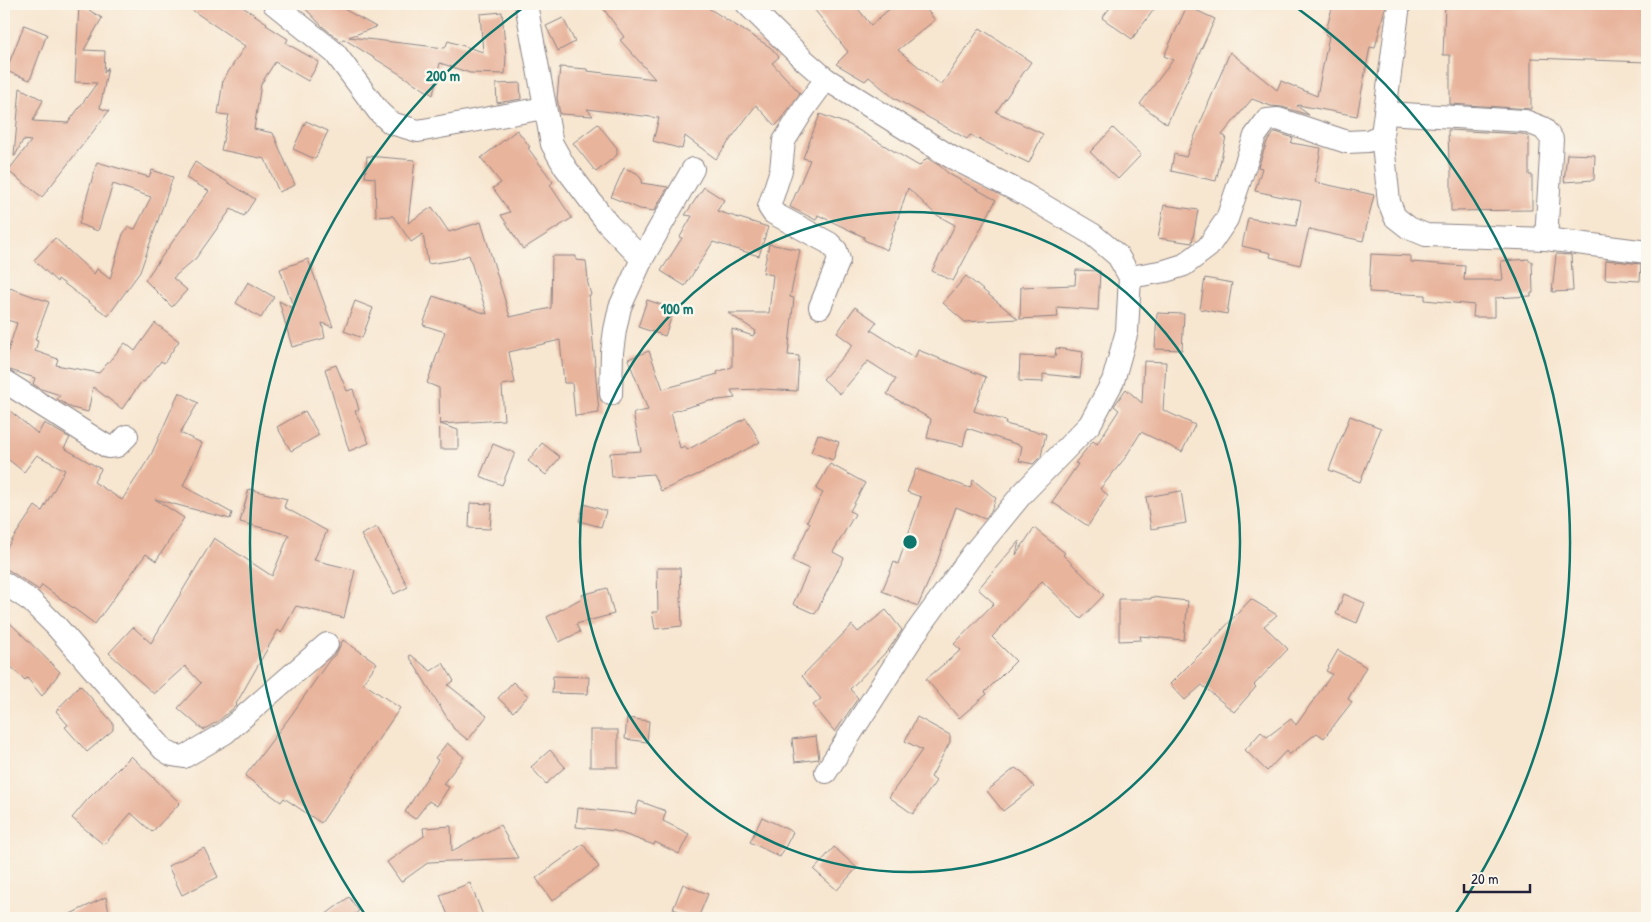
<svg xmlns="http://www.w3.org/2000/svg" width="1651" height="922" font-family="'Patrick Hand',sans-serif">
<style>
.building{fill:#e8b49c}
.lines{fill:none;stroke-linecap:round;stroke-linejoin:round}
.street-casing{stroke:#8c8486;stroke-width:24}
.street{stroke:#fff;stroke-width:22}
.ring{fill:none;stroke:#0f766e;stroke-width:2.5}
.centre{fill:#0f766e;stroke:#fbf7ec;stroke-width:2.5}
.ring-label{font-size:15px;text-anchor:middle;font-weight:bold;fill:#0f766e;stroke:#fbf7ec;stroke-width:5;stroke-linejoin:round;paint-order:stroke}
</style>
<rect width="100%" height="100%" fill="#fbf7ec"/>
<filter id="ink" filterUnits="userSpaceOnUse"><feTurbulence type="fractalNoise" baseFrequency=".02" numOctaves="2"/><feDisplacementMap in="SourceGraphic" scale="10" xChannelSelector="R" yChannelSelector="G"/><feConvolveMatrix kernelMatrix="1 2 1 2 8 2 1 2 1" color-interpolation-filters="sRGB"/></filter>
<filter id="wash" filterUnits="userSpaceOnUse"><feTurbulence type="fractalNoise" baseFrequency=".0096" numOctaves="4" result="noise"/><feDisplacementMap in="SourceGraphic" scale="20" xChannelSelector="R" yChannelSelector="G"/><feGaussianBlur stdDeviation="1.12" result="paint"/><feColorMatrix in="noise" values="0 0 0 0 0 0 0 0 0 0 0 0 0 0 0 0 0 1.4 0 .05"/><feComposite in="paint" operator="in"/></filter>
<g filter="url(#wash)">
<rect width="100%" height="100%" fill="#f7e6d0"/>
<g id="blocks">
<g class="building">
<polygon points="79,4 102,18 84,50 105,51 104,73 108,67 100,108 109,111 42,197 8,171 31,141 23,140 15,156 14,156 20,88 43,100 33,121 68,123 97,83 75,82"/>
<polygon points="183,4 238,4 267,23 266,25 288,39 286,43 319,62 308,81 275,62 261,84 254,129 273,133 295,185 279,192 265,159 221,150 229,115 218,114 223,80 245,46"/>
<polygon points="301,4 335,4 376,27 349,37 445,48 448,41 483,52 480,14 502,12 506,56 505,74 470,73 440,63 433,95 344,39 340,40 323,27"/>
<polygon points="600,4 702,4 770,47 779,57 772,63 800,93 781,120 775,126 756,105 716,159 685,136 682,149 653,141 659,118 587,109 593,116 560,114 557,98 560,67 587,69 587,71 655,79 620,40 624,37"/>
<polygon points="810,4 854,4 871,25 895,4 922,4 935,20 898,50 941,85 980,28 1031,62 996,112 1043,134 1029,163 970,135 967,139 894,98 869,77 865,81 836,64 848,52"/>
<polygon points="1113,4 1158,4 1132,39 1102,18"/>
<polygon points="1333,4 1386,4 1375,48 1370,47 1357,116 1298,105 1297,106 1309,115 1282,107 1271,106 1252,99 1222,135 1226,137 1216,181 1171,171 1174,154 1186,157 1230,52 1277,90 1281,81 1317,96 1329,36 1325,35"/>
<polygon points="1445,4 1647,4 1647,62 1531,58 1531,109 1450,104 1450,55 1443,55"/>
<polygon points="1187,6 1215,19 1167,124 1140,104 1173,60 1164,56"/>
<polygon points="563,18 575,42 558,51 546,26"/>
<polygon points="24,25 47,34 30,80 6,71"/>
<polygon points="520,83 521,99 497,103 496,84"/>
<polygon points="820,114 850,125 919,166 927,158 940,166 949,174 996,200 953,281 932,271 955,225 935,214 908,188 887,250 864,240 864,237 818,215 816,220 790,207 810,160 803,158"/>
<polygon points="306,121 328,131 315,159 293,149"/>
<polygon points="598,124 617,148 617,155 596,172 573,143"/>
<polygon points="1113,128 1141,155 1118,179 1090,152"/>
<polygon points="517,130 530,147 528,148 553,182 550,185 572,218 523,249 501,215 510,212 493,188 501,183 481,158"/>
<polygon points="1448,130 1522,134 1529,137 1529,175 1532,175 1532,210 1451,211 1451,164 1449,164"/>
<polygon points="1276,132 1293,138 1291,143 1321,148 1315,182 1374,195 1363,241 1309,229 1300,265 1270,257 1271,253 1242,246 1248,218 1296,226 1301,201 1255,191 1262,168 1258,167 1267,142 1274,133"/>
<polygon points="1567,154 1595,155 1594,180 1564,182"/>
<polygon points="367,156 415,160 408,223 432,207 449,232 481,222 510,317 551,308 552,256 576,256 576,260 586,261 588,280 587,280 591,295 589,295 599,413 575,416 572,383 564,383 560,340 509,352 515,383 502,385 504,420 440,424 458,430 458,449 440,449 439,388 427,383 445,332 423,325 433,296 487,314 469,255 455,260 428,264 423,234 411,242 393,216 376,217 375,178 365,177"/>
<polygon points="97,162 149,177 152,170 173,177 140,272 108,316 58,279 57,282 34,260 55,238 94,274 97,269 110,279 123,234 128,227 135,229 151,197 113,184 98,231 79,224"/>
<polygon points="195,162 255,199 244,216 231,209 196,258 173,278 187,290 172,307 145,280 209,191 186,178"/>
<polygon points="624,168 637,173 642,180 641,183 668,187 654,211 640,209 611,197"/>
<polygon points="704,187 724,200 717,211 768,227 759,256 713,242 685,286 661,271 682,238 680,237 692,216 685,215"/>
<polygon points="1164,205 1198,210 1192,243 1158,238"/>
<polygon points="769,244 800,250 790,297 794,298 788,355 799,356 797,391 762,389 731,390 735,398 709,401 671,412 680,448 685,446 687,450 746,418 760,442 710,469 661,491 653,474 612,477 610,453 641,451 633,413 648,410 628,359 649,351 663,389 718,374 717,372 732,367 732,329 753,336 756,331 728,313 769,313 773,275 763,273"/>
<polygon points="1371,254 1411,256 1411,262 1465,266 1464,280 1503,280 1501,261 1529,259 1529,261 1532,261 1533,293 1531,293 1531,296 1495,298 1495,317 1473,317 1474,305 1425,300 1425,295 1369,292"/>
<polygon points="1556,254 1571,255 1573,291 1552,292"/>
<polygon points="308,259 333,327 322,323 325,338 292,347 279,301 294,309 280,269"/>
<polygon points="1606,260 1641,264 1640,281 1605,279"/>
<polygon points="1076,270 1100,271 1098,310 1057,307 1058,317 1020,319 1021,287 1075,285"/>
<polygon points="966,276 1018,319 965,322 943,303"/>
<polygon points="1205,278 1232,283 1227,314 1200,309"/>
<polygon points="248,282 274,297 261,318 236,303"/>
<polygon points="10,288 49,302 35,340 38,341 35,351 58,359 56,365 99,373 125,343 135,351 155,323 179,341 164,363 161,361 144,382 142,381 122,409 93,387 88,412 72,408 57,399 60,395 41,389 33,384 35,378 4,368 4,363 17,323 4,319 4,306"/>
<polygon points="647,300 674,309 665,336 638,327"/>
<polygon points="355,301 373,308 362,338 344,331"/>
<polygon points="855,307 877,322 871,330 915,358 918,350 986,377 974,411 1006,421 1005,424 1046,434 1041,456 1033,464 1019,461 1022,446 967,428 963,446 927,438 931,419 887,394 896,379 868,361 840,394 823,379 853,345 837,333"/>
<polygon points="1157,313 1184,314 1182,350 1155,349"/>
<polygon points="1056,348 1083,352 1080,378 1043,374 1043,382 1019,381 1020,356 1055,357"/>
<polygon points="1144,361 1166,362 1163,410 1195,425 1182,452 1141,432 1125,458 1100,489 1108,495 1088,526 1052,502 1078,464 1075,463 1093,441 1097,444 1119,410 1114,406 1126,389 1142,403"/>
<polygon points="336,365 347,391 353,389 359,410 355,411 369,443 349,451 325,369"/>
<polygon points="179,392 198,403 180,433 202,443 183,486 232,513 230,519 155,499 184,518 156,561 146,554 95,624 42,585 39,590 4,567 4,552 35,506 42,511 65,470 37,455 24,472 4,456 4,406 38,434 44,423 70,438 64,448 101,469 94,482 122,500 151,455"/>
<polygon points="305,411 319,435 291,451 277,427"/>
<polygon points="1350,416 1381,428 1360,482 1329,470"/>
<polygon points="818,434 839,442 833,460 811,452"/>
<polygon points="542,443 560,457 546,475 528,461"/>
<polygon points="493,444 515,453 502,485 480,476"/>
<polygon points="830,464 865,483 850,511 855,514 833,552 844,558 815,614 793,604 809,569 792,561 810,523 807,521 823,493 816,489"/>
<polygon points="916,469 970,488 973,480 996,498 991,511 985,519 956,507 937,562 918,606 882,591 894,562 898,564 921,497 907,492"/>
<polygon points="249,489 287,499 284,507 327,531 314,560 355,570 344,618 296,606 281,633 278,630 236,704 237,705 217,722 203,730 178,708 201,683 185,666 154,694 109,653 133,627 151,643 214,538 272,576 289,535 240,522"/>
<polygon points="1181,491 1186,523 1151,529 1146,497"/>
<polygon points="470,503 492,504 490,529 469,528"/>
<polygon points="584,504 606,511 601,527 579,521"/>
<polygon points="377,527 408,587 394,594 361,535"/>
<polygon points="1034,528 1065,553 1063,555 1104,595 1081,619 1042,581 992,637 1016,661 985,692 987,694 959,718 926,679 961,650 954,644 994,603 978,589 1019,541 1016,555"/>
<polygon points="657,568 680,568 682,626 655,629 652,612 658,612"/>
<polygon points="607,588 614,614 576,624 580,632 559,642 547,617 582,598 582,595"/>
<polygon points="1344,594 1365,603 1357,623 1336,614"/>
<polygon points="1151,597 1188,601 1184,640 1140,636 1141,640 1119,641 1119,599 1151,599"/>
<polygon points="1251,599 1277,615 1264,626 1288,649 1254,685 1256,687 1234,712 1202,685 1185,700 1170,684 1211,643 1210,643"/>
<polygon points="886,610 902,630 889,649 850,689 858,698 835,732 813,705 821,699 802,676 852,625 858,632"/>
<polygon points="4,617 60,672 42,696 27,678 25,680 4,660"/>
<polygon points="343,640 377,663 363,683 400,708 321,823 284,798 281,802 245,776 292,714 330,659 336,654"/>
<polygon points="1338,650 1366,667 1348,699 1352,702 1324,738 1317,733 1289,755 1286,751 1267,771 1245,750 1261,732 1267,737 1291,719 1296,725 1332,674 1326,671"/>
<polygon points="411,655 431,671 443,663 454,681 448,685 487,716 468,740 454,729 409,656"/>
<polygon points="553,676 589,677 588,694 552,693"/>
<polygon points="513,682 528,696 513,712 498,698"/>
<polygon points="80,685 113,723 113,730 87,752 65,727 68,725 56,711"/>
<polygon points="917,717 950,735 950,742 931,777 936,781 913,814 889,797 922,750 905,741"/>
<polygon points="627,718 649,721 647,742 625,739"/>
<rect x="590" y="730" width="28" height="37"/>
<polygon points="816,736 819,759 795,762 792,739"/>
<polygon points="447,743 464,757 443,784 449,787 437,806 429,801 415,819 405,812 438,760 435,758"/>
<polygon points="550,750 565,767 546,784 531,767"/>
<polygon points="131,756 180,803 152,832 131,813 104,845 72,818 87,800"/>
<polygon points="1015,768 1022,772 1034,787 1003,811 987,791"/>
<polygon points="639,801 666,811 663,821 689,834 679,854 655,842 654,845 615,831 576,827 578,808 635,814"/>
<polygon points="762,817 793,832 780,857 750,842"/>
<polygon points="500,825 518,858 429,862 401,882 387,862 424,836 423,828 451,826 452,851"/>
<polygon points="583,844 599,867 552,901 536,878"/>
<polygon points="834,847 857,868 837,890 814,870"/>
<polygon points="204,848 218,877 182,895 168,866"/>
<polygon points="470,883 484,918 449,918 440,895"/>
<polygon points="683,884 708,894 698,918 673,909"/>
<polygon points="106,897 110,918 62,918"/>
<polygon points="349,897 359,911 349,918 321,918"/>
</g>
</g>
</g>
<g filter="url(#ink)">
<use href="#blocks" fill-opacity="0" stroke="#8c8486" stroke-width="1"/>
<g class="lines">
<defs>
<g id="street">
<polyline points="274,4 335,53 379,112 391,123 418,131 544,108"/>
<polyline points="526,4 552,144 565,167 608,224 642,259 620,307 615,330 612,352 611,394"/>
<polyline points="747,4 804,60 826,79 951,157 1024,194 1092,234 1118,256 1130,277 1127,331 1113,381 1090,424 1022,494 972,555 914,635 826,772"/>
<polyline points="1399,4 1382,135 1389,202 1395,217 1409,228 1426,235 1546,239 1647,252"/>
<polyline points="1385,113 1525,121 1543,128 1552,139 1546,239"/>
<polyline points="642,259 693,169"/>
<polyline points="1130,277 1165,271 1184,265 1208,247 1227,219 1255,136 1267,120 1278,119 1347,142 1368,141 1382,135"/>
<polyline points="820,307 839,260 836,250 829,243 773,213 769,207 781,170 784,141 804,109 826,79"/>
<polyline points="4,381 108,447 117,446 127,436"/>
<polyline points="4,583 31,601 56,626 163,749 172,755 184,757 225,733 327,644"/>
</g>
</defs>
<use href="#street" class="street-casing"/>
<use href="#street" class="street"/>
</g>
</g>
<g class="ring">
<circle cx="910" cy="542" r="330"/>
<path d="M366 916A660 660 0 0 1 527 5M1293 5A660 660 0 0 1 1454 916"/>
</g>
<circle cx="910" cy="542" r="8" class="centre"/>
<g class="ring-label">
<text x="443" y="81">200 m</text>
<text x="677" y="314">100 m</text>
</g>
<rect width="1651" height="922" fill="none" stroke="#fbf7ec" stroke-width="20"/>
<path d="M1464 884v8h66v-8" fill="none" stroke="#22223b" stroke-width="2.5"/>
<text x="1471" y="884" font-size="15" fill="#22223b" stroke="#fbf7ec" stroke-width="4" paint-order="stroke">20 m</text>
</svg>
